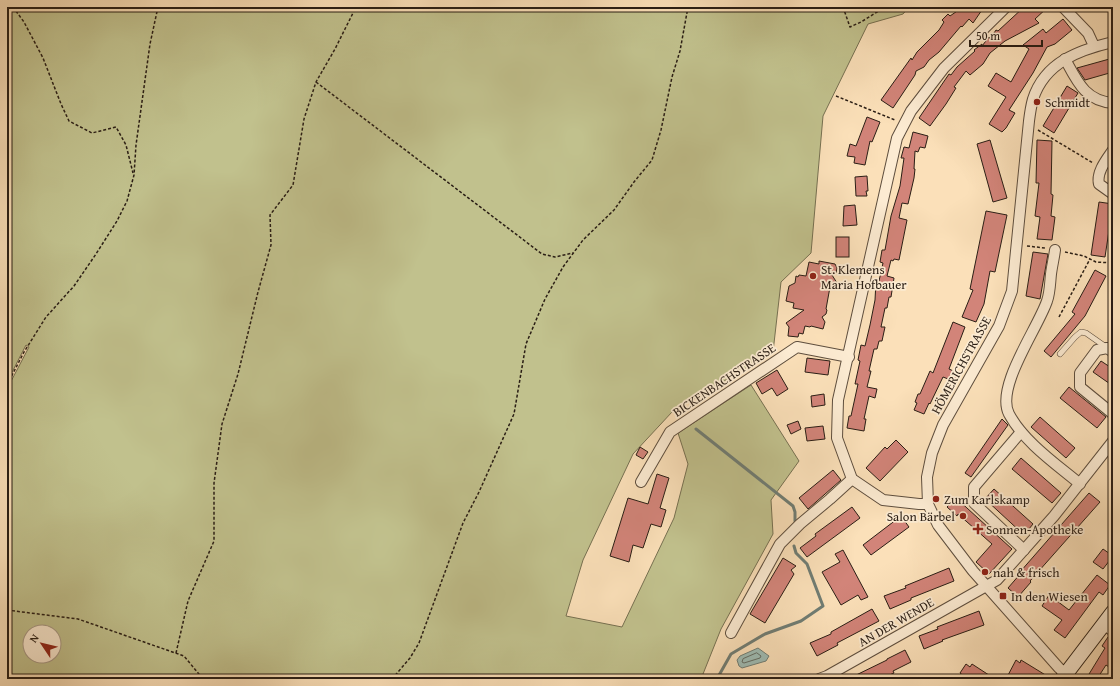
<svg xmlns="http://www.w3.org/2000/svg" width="1120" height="686" font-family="'Gentium Book Plus',serif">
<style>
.green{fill:#c1c18d;stroke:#767051;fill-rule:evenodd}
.water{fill:#9fbcb4;stroke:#707d74}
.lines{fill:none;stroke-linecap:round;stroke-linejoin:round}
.shore{stroke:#646d64;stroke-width:1}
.stream{stroke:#707d74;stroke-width:3}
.building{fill:#d28479;stroke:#2a1e15}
.service-casing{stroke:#5e4e3e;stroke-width:6}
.minor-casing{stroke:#5e4e3e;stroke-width:12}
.secondary-casing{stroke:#2a1e15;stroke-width:16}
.path{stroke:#2a1e15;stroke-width:1.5;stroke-dasharray:3 2;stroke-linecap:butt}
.service{stroke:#fcebd2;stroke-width:5}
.minor{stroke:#fcebd2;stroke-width:10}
.secondary{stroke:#fcebd2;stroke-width:14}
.poi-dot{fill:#8f2418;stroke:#fcebd2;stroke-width:1.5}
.labels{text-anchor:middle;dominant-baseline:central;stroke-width:3.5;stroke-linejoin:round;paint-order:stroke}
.poi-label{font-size:13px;fill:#2a1e15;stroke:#fcebd2;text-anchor:start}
.street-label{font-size:13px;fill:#2a1e15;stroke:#fcebd2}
</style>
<rect width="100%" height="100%" fill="#fbe0b9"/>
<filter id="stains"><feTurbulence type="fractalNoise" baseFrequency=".005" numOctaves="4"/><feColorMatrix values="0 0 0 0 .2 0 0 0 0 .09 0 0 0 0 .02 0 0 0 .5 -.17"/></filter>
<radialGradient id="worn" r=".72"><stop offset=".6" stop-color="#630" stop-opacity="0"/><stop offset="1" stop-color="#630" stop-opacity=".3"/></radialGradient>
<path class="green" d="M 7,7 L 909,7 L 903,14 L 868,24 L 823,116 L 811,253 L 781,282 L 773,352 L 672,412 L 633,454 L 583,560 L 566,616 L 622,627 L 674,518 L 688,464 L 678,433 L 751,385 L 799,461 L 771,500 L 773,534 L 721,629 L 701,679 L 7,679 L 7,389 L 29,347 L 26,345 L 7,382 ZM 30,632 L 54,632 L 54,656 L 30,656 Z"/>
<polygon class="water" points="758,648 769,656 766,661 742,668 739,666 737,660 740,656"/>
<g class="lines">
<polygon class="shore" points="757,653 761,656 760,658 744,663 742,662 743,659"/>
<g class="stream">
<polyline points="696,429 793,506 795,512 795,521"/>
<polyline points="716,679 718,677 731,654 765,634 801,621 823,606 807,564 796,553 794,546"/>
</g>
</g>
<g class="building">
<polygon points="963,7 984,7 973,23 969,19 962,27 961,26 939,52 929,60 924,67 916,71 915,75 893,108 881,100 911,58 912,60 917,52 939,30 944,22 942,20 948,14 950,16"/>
<polygon points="1024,7 1048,7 1035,19 1039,23 1005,41 990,53 983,64 970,75 966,71 954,87 956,88 946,104 930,126 919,118 949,74 951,75 957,67 975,51 974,50 982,44 982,46 989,37 990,39 996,30 998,31"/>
<polygon points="1063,19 1072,30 1055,44 1047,47 1033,73 1009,110 1015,113 1006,128 1002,132 989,124 1006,97 988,86 996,73 1011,82 1029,49 1023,45 1043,29 1046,33"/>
<polygon points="1113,58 1113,72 1085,80 1077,68"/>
<polygon points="1067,86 1078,93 1054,133 1043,126"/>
<polygon points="867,117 880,122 872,142 870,141 865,165 854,163 855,157 847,156 850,144 856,146"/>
<polygon points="913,132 928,136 925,148 920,147 918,152 915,151 914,169 915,169 914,178 908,204 902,203 899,218 907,220 899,260 894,259 893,261 891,260 887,276 894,278 891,297 889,297 887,308 885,308 881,327 885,327 882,341 879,341 877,349 874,349 869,371 871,371 867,387 877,389 875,398 869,396 864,419 866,419 864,431 847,428 849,416 851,416 858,384 855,384 860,361 858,360 861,345 865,346 870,325 875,300 876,281 879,281 883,263 880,262 882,250 885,250 891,216 900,186 904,158 901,158 904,147 909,148"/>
<polygon points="990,140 1007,198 993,202 977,144"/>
<polygon points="1037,140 1052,141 1051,194 1053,195 1051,216 1055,217 1052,240 1037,239 1040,217 1035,216 1039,183 1036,183"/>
<polygon points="867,176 868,191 866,191 867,196 856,196 855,177"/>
<polygon points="1099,202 1113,204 1105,257 1091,255"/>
<polygon points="855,205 857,225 843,226 844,206"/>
<polygon points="986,211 1007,215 995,272 990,271 984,304 976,322 962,317 973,290 970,289"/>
<rect x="836" y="237" width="13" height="20"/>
<polygon points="1033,252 1048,254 1040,299 1026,296"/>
<polygon points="819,261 835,264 837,268 836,273 832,275 837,283 836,289 830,287 826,309 827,310 826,314 822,317 825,322 823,329 811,326 810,327 805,326 803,334 799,333 798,337 788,336 789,327 786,323 804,310 793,308 794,303 786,301 789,286 795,283 796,276 798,277 799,275 806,276 809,262 819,264"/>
<polygon points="1095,270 1106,276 1085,316 1051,357 1044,351 1075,314 1072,312"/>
<polygon points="953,322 965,327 949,369 960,374 956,382 943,377 930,404 929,403 924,414 914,410 917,403 915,402 918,394 920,394 930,371 933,373"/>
<polygon points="807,358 830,361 828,375 805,372"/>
<polygon points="1101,361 1113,369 1113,386 1093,372"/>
<polygon points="777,370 788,389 777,396 772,388 762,394 756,383"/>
<polygon points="1069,387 1106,417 1097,428 1060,398"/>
<polygon points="824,394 825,405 812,407 811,396"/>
<polygon points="1040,417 1075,448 1066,458 1031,427"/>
<polygon points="1002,419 1008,425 971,477 965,473"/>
<polygon points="798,421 801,429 791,434 787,425"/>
<polygon points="823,426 825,439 807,441 805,428"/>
<polygon points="896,440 908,452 880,481 866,468 885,447 887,449"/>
<polygon points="640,447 648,452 643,459 636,455"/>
<polygon points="1021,458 1061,493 1052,503 1012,469"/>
<polygon points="833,470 841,480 808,509 799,498"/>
<polygon points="657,474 669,478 660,508 666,510 661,527 651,524 643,548 633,545 629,562 610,556 628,498 648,504"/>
<polygon points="994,489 1033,524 1024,535 985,499"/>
<polygon points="1089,493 1100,502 1030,581 1031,582 1018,597 1008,588 1021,573 1020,572"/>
<polygon points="956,498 1012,549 989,574 976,562 992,544 958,514 957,516 947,507"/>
<polygon points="852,507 860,518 807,557 800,548 816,536 815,534"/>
<polygon points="901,516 909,527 871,555 863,545"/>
<polygon points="1103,549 1113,556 1103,569 1093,562"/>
<polygon points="843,550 868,597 861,600 858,595 841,605 822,572 840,562 835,554"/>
<polygon points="783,558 796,566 791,570 794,574 765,623 750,614"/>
<polygon points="949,568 954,581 911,598 911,600 890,609 884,596 906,588 905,586"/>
<polygon points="1097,575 1110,585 1103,595 1099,592 1065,638 1054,630 1062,620 1042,606 1049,595 1069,610"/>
<polygon points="872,609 879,621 837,643 838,645 817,656 810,643 831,634 831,632"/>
<polygon points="979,611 984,625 942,640 943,641 924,649 919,636 938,629 937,627"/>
<polygon points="1108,637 1111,639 1113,637 1113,660 1109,667 1106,665 1097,679 1086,679 1105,648 1102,646"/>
<polygon points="905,650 911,662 893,671 894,673 880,679 848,679 887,660 887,659"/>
<polygon points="1016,660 1020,663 1021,660 1052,679 1006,679"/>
<polygon points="966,664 970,667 972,664 995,679 962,679 964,676 960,673"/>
</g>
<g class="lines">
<defs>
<polyline id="service" points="1060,354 1075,337 1081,332 1086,333 1106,347"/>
<g id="minor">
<polyline points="1063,7 1088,33 1094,46"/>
<path d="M 1065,59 C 1077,81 1085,101 1113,103"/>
<path d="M 1113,150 C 1107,159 1096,172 1099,184 L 1113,194"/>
<path d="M 1055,250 C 1054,258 1052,266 1051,274 C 1050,283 1050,293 1047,301 C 1038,328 995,387 1009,414 C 1024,442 1056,464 1080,484"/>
<polyline points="1113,352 1107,348 1097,350 1080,373 1080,387 1113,414"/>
<polyline points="1021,432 974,487 974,503 1024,550"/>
<polyline points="641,482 670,432 797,347 849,357"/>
<polyline points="928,504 919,504 883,500 852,479 837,438 838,400 897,138 911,111 944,68 1006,7"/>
<polyline points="1103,624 1113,631"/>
<polyline points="731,633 780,544 800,524 830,499 852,479"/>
<path d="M 1066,674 L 1059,668 L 973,571 L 938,525 L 928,504 L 927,477 L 932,453 L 943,425 L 999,326 L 1012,291 L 1029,121 C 1030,113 1031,106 1033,99 C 1045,62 1079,50 1113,42"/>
<polyline points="819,679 827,676 997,580 1054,516 1113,441"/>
</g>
<polyline id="secondary" points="1062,679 1113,612"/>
</defs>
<use href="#service" class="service-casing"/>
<use href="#minor" class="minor-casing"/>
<use href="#secondary" class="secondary-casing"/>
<g class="path">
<polyline points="13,7 24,22 43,58 61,104 69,121 92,133 116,127 126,145 133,173"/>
<polyline points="843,7 850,27 861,22 885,7"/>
<polyline points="316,82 542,254 555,257 573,253"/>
<polyline points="836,96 895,120"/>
<polyline points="1038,130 1093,163"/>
<polyline points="1027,246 1045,248"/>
<polyline points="1065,252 1084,256 1096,262 1113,263"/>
<polyline points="1059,317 1090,259"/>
<polyline points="7,385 24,352 46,317 74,286 96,254 117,221 127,201 134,175 136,145 150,44 158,7"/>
<polyline points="7,610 78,619 184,656 203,679"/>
<polyline points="176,653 188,601 214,541 214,483 222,424 238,374 258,292 271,245 270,215 293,185 304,119 316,82 335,49 356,7"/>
<polyline points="392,679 410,658 419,643 463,523 479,492 514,414 526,344 545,299 563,267 583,240 614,210 634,182 652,160 661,130 672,77 680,51 688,7"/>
</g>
<use href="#service" class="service"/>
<use href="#minor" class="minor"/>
<use href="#secondary" class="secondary"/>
</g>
<g class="poi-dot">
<circle cx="1037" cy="102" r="4"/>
<circle cx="813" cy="276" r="4"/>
<circle cx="936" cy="499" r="4"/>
<circle cx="963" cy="516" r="4"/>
<path d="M976 523h4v4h4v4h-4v4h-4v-4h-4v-4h4z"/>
<circle cx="985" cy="572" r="4"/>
<rect x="999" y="592" width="8" height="8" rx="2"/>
</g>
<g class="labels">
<g class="poi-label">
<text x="1045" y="102">Schmidt</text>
<text x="821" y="269">St. Klemens<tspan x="821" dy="15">Maria Hofbauer</tspan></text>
<text x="944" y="499">Zum Karlskamp</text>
<text x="955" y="516" text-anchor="end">Salon Bärbel</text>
<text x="986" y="529">Sonnen-Apotheke</text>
<text x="993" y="572">nah &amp; frisch</text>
<text x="1011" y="596">In den Wiesen</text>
</g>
<g class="street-label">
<text transform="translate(961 365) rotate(-61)">HÖMERICHSTRASSE</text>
<text transform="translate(724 380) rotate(-34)">BICKENBACHSTRASSE</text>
<text transform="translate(896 622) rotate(-30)">AN DER WENDE</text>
</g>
</g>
<rect width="1120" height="686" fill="none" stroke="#fbe0b9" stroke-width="24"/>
<rect x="8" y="8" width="1104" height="670" fill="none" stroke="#2a1e15" stroke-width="2"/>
<rect x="12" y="12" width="1096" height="662" fill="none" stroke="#2a1e15"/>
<g transform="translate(42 644) rotate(305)"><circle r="19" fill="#fcebd2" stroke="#a89986"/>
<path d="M0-3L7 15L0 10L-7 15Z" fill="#8f2418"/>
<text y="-6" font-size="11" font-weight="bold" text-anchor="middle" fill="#2a1e15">N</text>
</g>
<path d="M970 40v6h72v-6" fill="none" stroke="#2a1e15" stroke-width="2"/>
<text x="976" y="40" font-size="12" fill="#2a1e15" stroke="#fcebd2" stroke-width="3" paint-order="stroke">50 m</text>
<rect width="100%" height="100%" filter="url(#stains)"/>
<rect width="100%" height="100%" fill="url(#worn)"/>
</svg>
